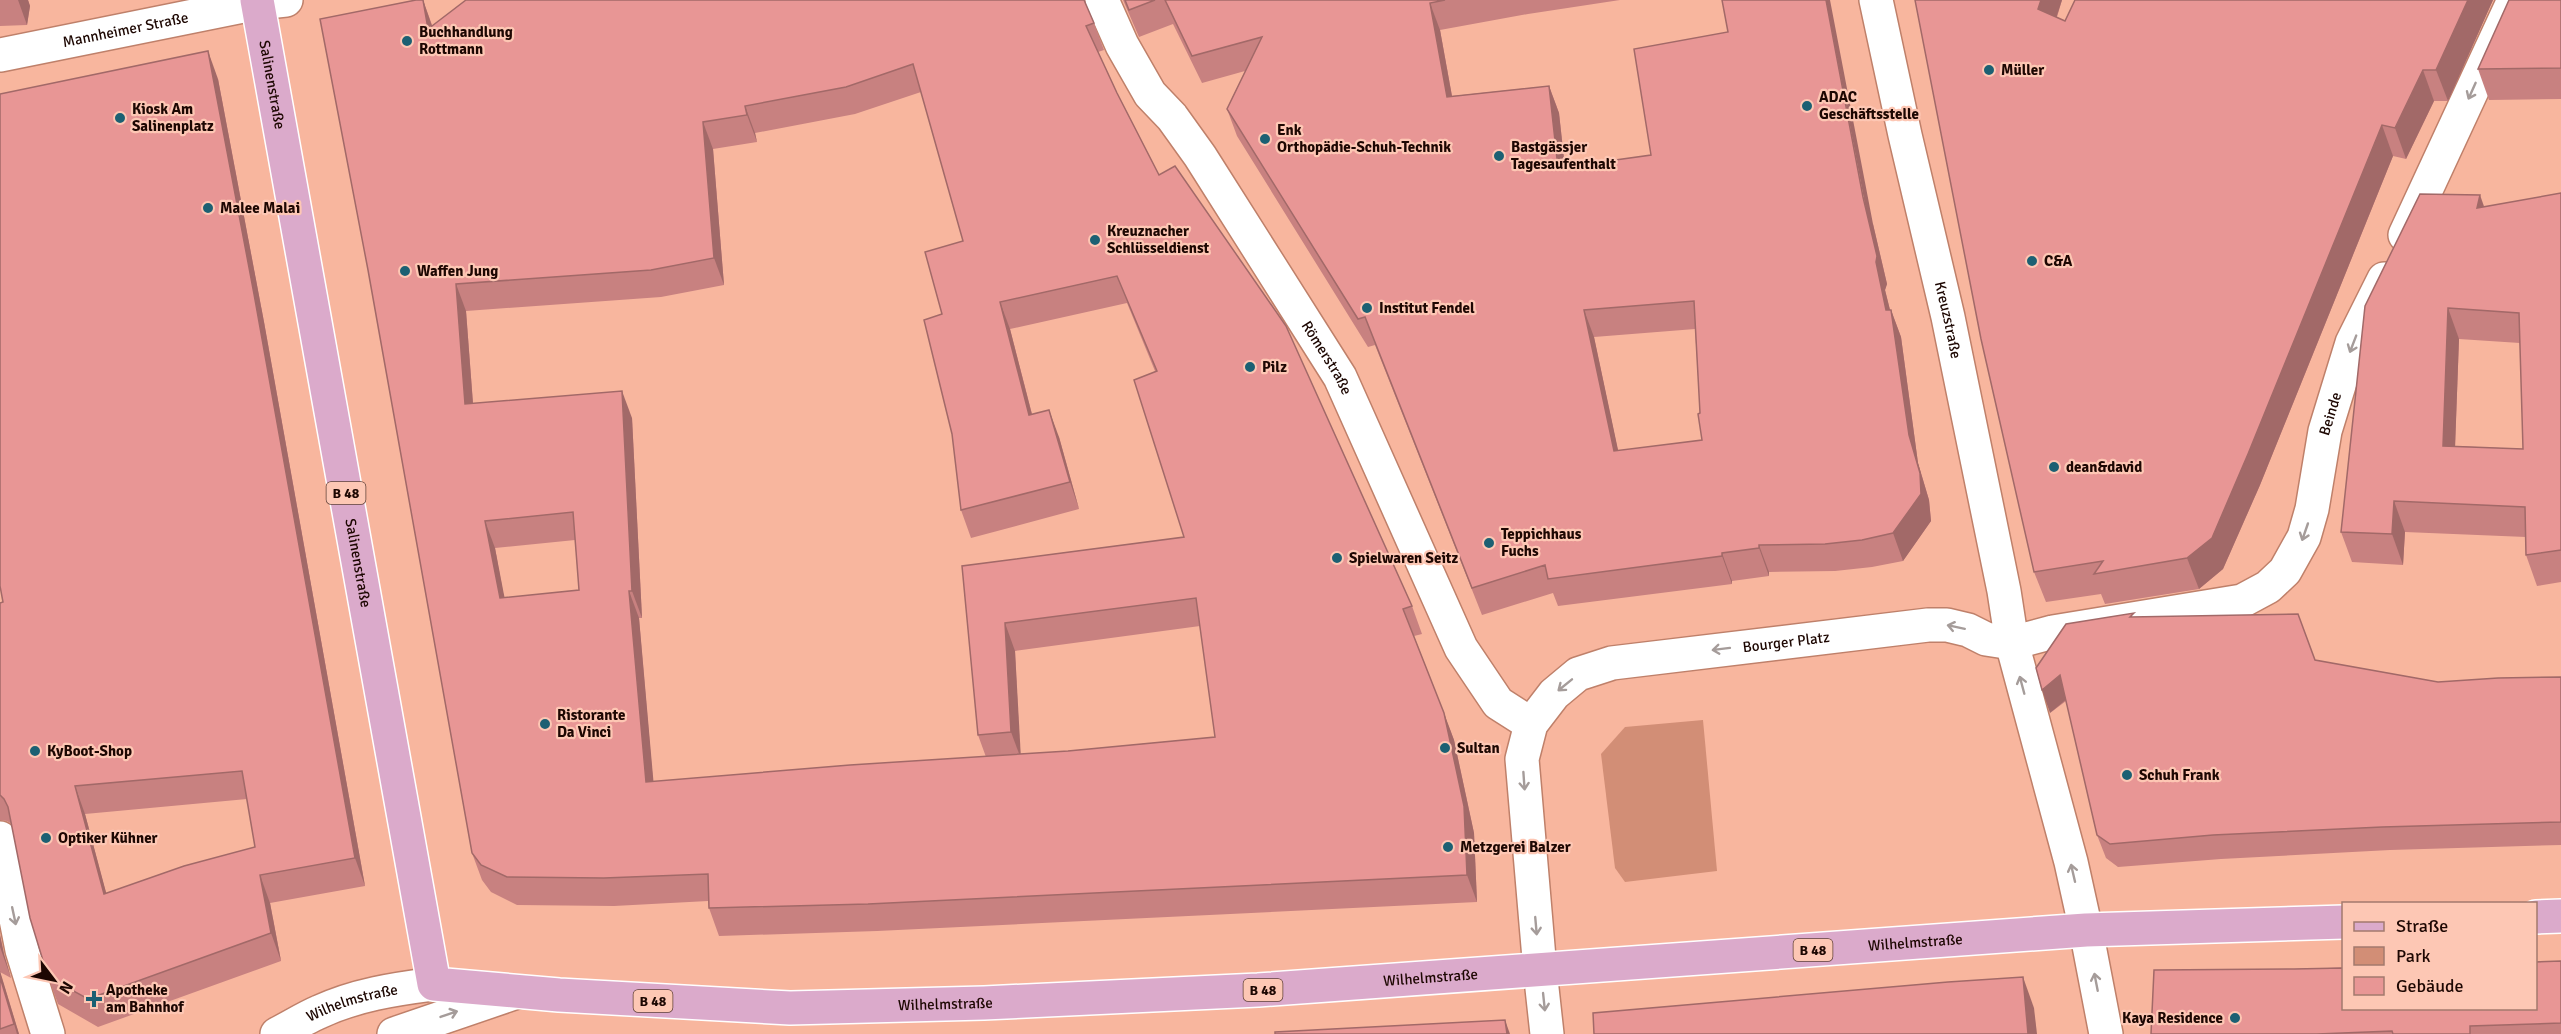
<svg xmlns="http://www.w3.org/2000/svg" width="2561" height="1034" font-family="Signika,sans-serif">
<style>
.green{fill:#d28e76}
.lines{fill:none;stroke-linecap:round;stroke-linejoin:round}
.street-casing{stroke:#bf806a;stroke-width:36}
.secondary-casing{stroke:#bf806a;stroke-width:36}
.primary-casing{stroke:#fff;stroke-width:36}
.street{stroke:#fff;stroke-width:33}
.secondary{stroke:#fff;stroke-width:33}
.primary{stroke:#dbaacb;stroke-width:33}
.wall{fill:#c88180;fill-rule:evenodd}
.shaded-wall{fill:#a26968}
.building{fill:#e89695;stroke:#a26968;stroke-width:1.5;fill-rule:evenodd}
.oneway{stroke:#a59c9a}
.poi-dot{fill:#1c6073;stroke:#fdc7b4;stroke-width:2}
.labels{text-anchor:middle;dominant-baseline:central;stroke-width:4.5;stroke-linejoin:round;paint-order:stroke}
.shield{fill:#fdc7b4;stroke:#604137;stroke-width:1.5}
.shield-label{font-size:14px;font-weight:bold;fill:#1d0702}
.street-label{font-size:15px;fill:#1d0702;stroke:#fdc7b4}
.poi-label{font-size:15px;font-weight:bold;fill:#1d0702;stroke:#fdc7b4;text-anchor:start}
</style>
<rect width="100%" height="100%" fill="#f8b69e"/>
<polygon class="green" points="1703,720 1717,871 1625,882 1615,868 1601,754 1625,727"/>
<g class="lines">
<defs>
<g id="street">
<path id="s1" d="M 1102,0 L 1122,45 L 1150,94 L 1172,117 L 1200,156 L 1340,377 L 1461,648 L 1498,703 L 1531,724"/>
<path id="s2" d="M 1876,0 L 1905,135 L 1948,317 L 2004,591 L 2012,643 L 2071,862 L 2086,930"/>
<path id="s3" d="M 0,55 L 258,3 L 286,0"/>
<polyline points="2405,235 2514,0"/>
<polyline points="0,838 22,950 48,1034"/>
<path id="s4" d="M 1540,970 L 1522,759 L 1531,724 L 1554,694 L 1578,674 L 1612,663 L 1928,625 L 1947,625 L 1968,630 L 1986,639 L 2012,643 L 2053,632 L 2242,601 L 2268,587 L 2285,571 L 2304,537 L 2312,509 L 2325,431 L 2352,343 L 2384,279"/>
</g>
<g id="secondary">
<polyline points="2086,930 2106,1034"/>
<polyline points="1540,970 1547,1034"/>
<path id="s5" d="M 277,1034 C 291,1027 305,1018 319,1012 C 355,995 395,989 434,984"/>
<polyline points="394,1034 517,992"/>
</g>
<g id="primary">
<path id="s6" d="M 257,0 L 434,984 L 559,995 L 790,1008 L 984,1003 L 1258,990 L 2086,930 L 2344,922"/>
<polyline points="2536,917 2561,916"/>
</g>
</defs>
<use href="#street" class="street-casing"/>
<use href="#secondary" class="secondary-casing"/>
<use href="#primary" class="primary-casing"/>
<use href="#street" class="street"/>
<use href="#secondary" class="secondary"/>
<use href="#primary" class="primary"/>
</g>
<g class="wall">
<polygon points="0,0 28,0 30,6 27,25 0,26"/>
<path d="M 423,0 L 432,25 L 1094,23 L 1104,50 L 1098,52 L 1117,93 L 1159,175 L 1412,606 L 1422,634 L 1414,636 L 1454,740 L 1474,833 L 1477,902 L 877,931 L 719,936 L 709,908 L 708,901 L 614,906 L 517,905 L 491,892 L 482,880 L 472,853 L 368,270 ZM 921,92 L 963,241 L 942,314 L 961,510 L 971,538 L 1079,509 L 1059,437 L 1032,414 L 1010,329 L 1127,303 L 1155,371 L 1184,537 L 962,566 L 978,735 L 986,757 L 653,782 L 639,618 L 642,618 L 632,418 L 473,403 L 466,311 L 661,297 L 724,285 L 713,149 L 757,142 L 755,133 L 855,114 ZM 575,540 L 579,590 L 504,598 L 495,548 ZM 1200,626 L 1215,737 L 1068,751 L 1020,754 L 1015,651 Z"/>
<path d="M 1123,0 L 1620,0 L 1528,14 L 1440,30 L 1452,96 L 1549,86 L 1559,113 L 1565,167 L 1873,224 L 1887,284 L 1885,290 L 1890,310 L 1891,310 L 1901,337 L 1918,463 L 1929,500 L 1931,521 L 1903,561 L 1872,567 L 1835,571 L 1769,572 L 1769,576 L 1732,581 L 1732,584 L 1558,606 L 1553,593 L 1482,615 L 1375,345 L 1368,347 L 1237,136 L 1227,109 L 1245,71 L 1202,83 L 1173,24 L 1139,37 ZM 1695,329 L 1702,440 L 1618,451 L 1594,337 Z"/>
<polygon points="1915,0 2062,0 2057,17 2065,21 2493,0 2448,101 2434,101 2406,159 2393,156 2260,485 2223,569 2199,589 2105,604 2101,594 2046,602 2034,572"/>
<polygon points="2561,0 2561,99 2489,100 2478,69"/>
<path d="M 218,79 L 264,322 L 365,886 L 270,903 L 281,961 L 98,1027 L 58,1004 L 48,977 L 12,824 L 7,821 L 0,820 L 0,603 L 3,602 ZM 247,799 L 255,847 L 106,893 L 85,814 Z"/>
<path d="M 2561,193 L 2561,582 L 2537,586 L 2526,555 L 2526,537 L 2405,532 L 2403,565 L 2352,562 L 2341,532 L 2484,207 ZM 2459,339 L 2520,343 L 2523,449 L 2455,446 Z"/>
<polygon points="2135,617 2315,660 2438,682 2561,677 2561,845 2390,850 2221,859 2118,867 2106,858 2097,835 2066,701 2050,713"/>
<polygon points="0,935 4,954 11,978 0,972 19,1034 0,1034"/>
<polygon points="2561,961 2561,1034 2151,1034 2294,969"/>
</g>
<g class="shaded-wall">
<polygon points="18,0 28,0 30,6 27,25"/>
<polygon points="423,0 432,26 428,29"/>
<polygon points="1826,0 1830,0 1873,224 1887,284 1885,290 1893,322 1891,310 1901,337 1918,463 1929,500 1931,521 1903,561 1893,533 1909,435 1886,310 1876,262"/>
<polygon points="2041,0 2062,0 2049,40 2038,9"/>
<polygon points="2468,0 2493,0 2448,101 2436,70"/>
<polygon points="1430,3 1440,30 1457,124 1447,97"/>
<polygon points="208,51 218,79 264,322 365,886 355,858"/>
<polygon points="2423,70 2434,101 2406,159 2395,128"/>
<polygon points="1549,86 1559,113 1568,196 1558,168"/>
<polygon points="745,106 755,133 757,142 747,115"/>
<polygon points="703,122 713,149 724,285 714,258"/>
<polygon points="2382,125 2393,156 2260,485 2223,569 2199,589 2187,558"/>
<polygon points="2480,195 2491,226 2477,208"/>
<polygon points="456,284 466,311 475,431 465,404"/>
<polygon points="1000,302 1010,329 1039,442 1029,415"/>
<polygon points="2448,308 2459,339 2454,476 2443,446"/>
<polygon points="1584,310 1594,337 1624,478 1614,451"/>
<polygon points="622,391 632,418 642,618 632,591"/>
<polygon points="1049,410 1059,437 1079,509 1070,482"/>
<polygon points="2394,501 2405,532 2403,565 2392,534"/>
<polygon points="485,521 495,548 510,626 500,598"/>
<polygon points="1759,545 1769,572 1769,576 1759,548"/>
<polygon points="1722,553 1732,581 1732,584 1722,556"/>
<polygon points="629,591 639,618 656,810 646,782"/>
<polygon points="1005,623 1015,651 1021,759 1011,732"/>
<polygon points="2060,675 2068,698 2050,713 2042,690"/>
<polygon points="1444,713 1454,740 1474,833 1477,902 1467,875"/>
<polygon points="75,786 85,814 114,922 104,894"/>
<polygon points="260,875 270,903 281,961 271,933"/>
<polygon points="0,935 4,954 11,978 0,947"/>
<polygon points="0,971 19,1034 17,1034 14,1024 0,977"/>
<polygon points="2023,977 2034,1008 2037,1034 2028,1034"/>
<polygon points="1505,1020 1510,1034 1507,1034"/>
</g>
<g class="building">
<path d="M 416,0 L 423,0 L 428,29 L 466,0 L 1084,0 L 1094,23 L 1086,26 L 1117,93 L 1159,175 L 1175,166 L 1286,326 L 1412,606 L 1403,609 L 1444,713 L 1464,806 L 1467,875 L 868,904 L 709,908 L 708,874 L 604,878 L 507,877 L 481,865 L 472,853 L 368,270 L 320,19 ZM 913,64 L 963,241 L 925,252 L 942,314 L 924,320 L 952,434 L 961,510 L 1070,482 L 1049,410 L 1029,415 L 1000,302 L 1117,276 L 1157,371 L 1134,380 L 1184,537 L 962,566 L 978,735 L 1011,732 L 1005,623 L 1196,598 L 1215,737 L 1068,751 L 850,765 L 646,782 L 629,591 L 632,591 L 622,391 L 465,404 L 456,284 L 651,270 L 714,258 L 703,122 L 747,115 L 745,106 L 846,87 ZM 573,512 L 579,590 L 500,598 L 485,521 Z"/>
<polygon points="1125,0 1155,0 1129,10"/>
<path d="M 1165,0 L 1445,0 L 1430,3 L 1447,97 L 1549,86 L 1558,168 L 1651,155 L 1634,49 L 1728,32 L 1722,0 L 1826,0 L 1863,197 L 1877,256 L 1876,262 L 1886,310 L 1891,310 L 1909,435 L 1920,473 L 1921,494 L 1893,533 L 1862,540 L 1825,544 L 1759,545 L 1759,548 L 1722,553 L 1722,556 L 1548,579 L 1545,565 L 1472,588 L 1365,317 L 1358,319 L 1227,109 L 1262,37 L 1192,56 ZM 1694,301 L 1700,413 L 1698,414 L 1702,440 L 1614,451 L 1584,310 Z"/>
<polygon points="1915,0 2041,0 2038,9 2065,21 2075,0 2468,0 2436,70 2423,70 2395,128 2382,125 2248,454 2212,538 2187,558 2094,574 2103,561 2034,572 1981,339"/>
<polygon points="2509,0 2561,0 2561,68 2478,69"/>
<path d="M 208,51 L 254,294 L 355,858 L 260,875 L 271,933 L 88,999 L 48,977 L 30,918 L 8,807 L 4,799 L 0,795 L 0,603 L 3,602 L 0,586 L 0,94 ZM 242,771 L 255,847 L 184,866 L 104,894 L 75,786 Z"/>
<path d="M 2561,193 L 2561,550 L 2526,555 L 2525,507 L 2394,501 L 2392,534 L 2341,532 L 2365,306 L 2420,194 L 2480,195 L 2477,208 ZM 2448,308 L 2519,313 L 2523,449 L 2443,446 Z"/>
<polygon points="2134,613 2130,617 2298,614 2315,660 2438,682 2498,678 2561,677 2561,822 2382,827 2213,835 2110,844 2097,835 2060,675 2042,690 2036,668 2066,624"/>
<polygon points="2561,961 2561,1023 2470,1026 2470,1034 2393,1034 2392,1031 2317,1034 2151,1034 2154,970 2294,969 2343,968 2343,1008 2535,1008 2535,962"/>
<polygon points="0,977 14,1024 0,1029"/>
<polygon points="2023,977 2028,1034 1594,1034 1593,1013 1948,982"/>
<polygon points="1505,1020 1507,1034 1275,1034 1275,1032"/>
</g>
<defs><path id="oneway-shaft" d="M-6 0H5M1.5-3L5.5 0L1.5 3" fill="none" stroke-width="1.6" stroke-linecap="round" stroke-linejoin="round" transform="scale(1.5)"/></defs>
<g class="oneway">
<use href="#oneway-shaft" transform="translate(2472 91) rotate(114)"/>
<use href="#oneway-shaft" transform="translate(2353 344) rotate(111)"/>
<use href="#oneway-shaft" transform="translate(2305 532) rotate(109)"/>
<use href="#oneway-shaft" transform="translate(1956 627) rotate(-168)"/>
<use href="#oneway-shaft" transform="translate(1721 649) rotate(173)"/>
<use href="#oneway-shaft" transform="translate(1565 685) rotate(141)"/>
<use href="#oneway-shaft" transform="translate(2022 685) rotate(-105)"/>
<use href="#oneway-shaft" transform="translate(1524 781) rotate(86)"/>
<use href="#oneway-shaft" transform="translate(2073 873) rotate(-103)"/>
<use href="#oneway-shaft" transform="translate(14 916) rotate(78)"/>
<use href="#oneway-shaft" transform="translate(1536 926) rotate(85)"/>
<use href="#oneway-shaft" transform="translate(2096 982) rotate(-101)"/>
<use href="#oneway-shaft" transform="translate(1544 1002) rotate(84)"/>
<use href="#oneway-shaft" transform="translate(449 1014) rotate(-19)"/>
</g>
<g class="poi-dot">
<circle cx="407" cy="41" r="6"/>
<circle cx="1989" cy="70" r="6"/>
<circle cx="1807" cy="106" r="6"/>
<circle cx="120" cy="118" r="6"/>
<circle cx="1265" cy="139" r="6"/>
<circle cx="1499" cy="156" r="6"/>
<circle cx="208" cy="208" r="6"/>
<circle cx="1095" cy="240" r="6"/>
<circle cx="2032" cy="261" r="6"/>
<circle cx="405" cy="271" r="6"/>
<circle cx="1367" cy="308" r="6"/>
<circle cx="1250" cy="367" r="6"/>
<circle cx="2054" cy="467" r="6"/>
<circle cx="1489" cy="543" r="6"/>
<circle cx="1337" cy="558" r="6"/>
<circle cx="545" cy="724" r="6"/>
<circle cx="1445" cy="748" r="6"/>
<circle cx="35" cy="751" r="6"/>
<circle cx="2127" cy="775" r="6"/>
<circle cx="46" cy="838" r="6"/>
<circle cx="1448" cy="847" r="6"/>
<path d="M91 990h6v6h6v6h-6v6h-6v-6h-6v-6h6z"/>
<circle cx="2235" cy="1018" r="6"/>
</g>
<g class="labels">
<g class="shield">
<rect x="326.5" y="482" width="39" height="22" rx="4.5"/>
<rect x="1793.5" y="939" width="39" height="22" rx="4.5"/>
<rect x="1243.5" y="979" width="39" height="22" rx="4.5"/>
<rect x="633.5" y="990" width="39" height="22" rx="4.5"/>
</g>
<g class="shield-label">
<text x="346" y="493">B 48</text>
<text x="1813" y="950">B 48</text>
<text x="1263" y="990">B 48</text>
<text x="653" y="1001">B 48</text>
</g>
<g class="street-label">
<text stroke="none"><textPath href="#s3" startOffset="128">Mannheimer Straße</textPath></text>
<text stroke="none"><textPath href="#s6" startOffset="86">Salinenstraße</textPath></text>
<text stroke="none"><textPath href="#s2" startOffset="328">Kreuzstraße</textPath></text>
<text stroke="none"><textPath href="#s1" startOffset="424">Römerstraße</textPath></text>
<text stroke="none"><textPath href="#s4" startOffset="1210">Beinde</textPath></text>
<text stroke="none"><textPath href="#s6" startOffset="572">Salinenstraße</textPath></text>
<text stroke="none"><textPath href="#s4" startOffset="528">Bourger Platz</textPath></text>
<text stroke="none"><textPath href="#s6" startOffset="2484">Wilhelmstraße</textPath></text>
<text stroke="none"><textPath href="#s6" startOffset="1998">Wilhelmstraße</textPath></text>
<text stroke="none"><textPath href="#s5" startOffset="82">Wilhelmstraße</textPath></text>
<text stroke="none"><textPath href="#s6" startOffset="1512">Wilhelmstraße</textPath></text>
</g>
<g class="poi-label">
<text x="419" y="32">Buchhandlung<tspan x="419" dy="17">Rottmann</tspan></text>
<text x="2001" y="70">Müller</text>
<text x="1819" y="97">ADAC<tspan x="1819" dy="17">Geschäftsstelle</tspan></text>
<text x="132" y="109">Kiosk Am<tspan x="132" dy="17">Salinenplatz</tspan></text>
<text x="1277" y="130">Enk<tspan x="1277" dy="17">Orthopädie-Schuh-Technik</tspan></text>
<text x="1511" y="147">Bastgässjer<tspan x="1511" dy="17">Tagesaufenthalt</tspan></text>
<text x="220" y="208">Malee Malai</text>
<text x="1107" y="231">Kreuznacher<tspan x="1107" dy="17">Schlüsseldienst</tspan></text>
<text x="2044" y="261">C&amp;A</text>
<text x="417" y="271">Waffen Jung</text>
<text x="1379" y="308">Institut Fendel</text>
<text x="1262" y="367">Pilz</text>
<text x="2066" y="467">dean&amp;david</text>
<text x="1501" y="534">Teppichhaus<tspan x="1501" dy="17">Fuchs</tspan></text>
<text x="1349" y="558">Spielwaren Seitz</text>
<text x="557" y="715">Ristorante<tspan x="557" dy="17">Da Vinci</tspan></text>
<text x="1457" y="748">Sultan</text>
<text x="47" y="751">KyBoot-Shop</text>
<text x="2139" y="775">Schuh Frank</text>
<text x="58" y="838">Optiker Kühner</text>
<text x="1460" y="847">Metzgerei Balzer</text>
<text x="106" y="990">Apotheke<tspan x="106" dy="17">am Bahnhof</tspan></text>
<text x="2223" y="1018" text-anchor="end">Kaya Residence</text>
</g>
</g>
<rect x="2342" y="902" width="195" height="108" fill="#fdc7b4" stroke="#a37a6d" stroke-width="1.5"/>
<rect x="2354" y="922" width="30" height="9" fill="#dbaacb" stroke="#a37a6d" stroke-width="1.5"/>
<text x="2396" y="932" font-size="18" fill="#1d0702">Straße</text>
<rect x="2354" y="947" width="30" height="18" fill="#d28e76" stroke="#a37a6d" stroke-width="1.5"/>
<text x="2396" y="962" font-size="18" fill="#1d0702">Park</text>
<rect x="2354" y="977" width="30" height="18" fill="#e89695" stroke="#a37a6d" stroke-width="1.5"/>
<text x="2396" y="992" font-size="18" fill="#1d0702">Gebäude</text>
<g transform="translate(54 980) rotate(122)" stroke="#fdc7b4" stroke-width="4.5" paint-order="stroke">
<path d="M0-4.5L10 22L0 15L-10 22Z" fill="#1d0702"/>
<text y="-9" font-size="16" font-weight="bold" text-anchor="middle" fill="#1d0702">N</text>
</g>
</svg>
